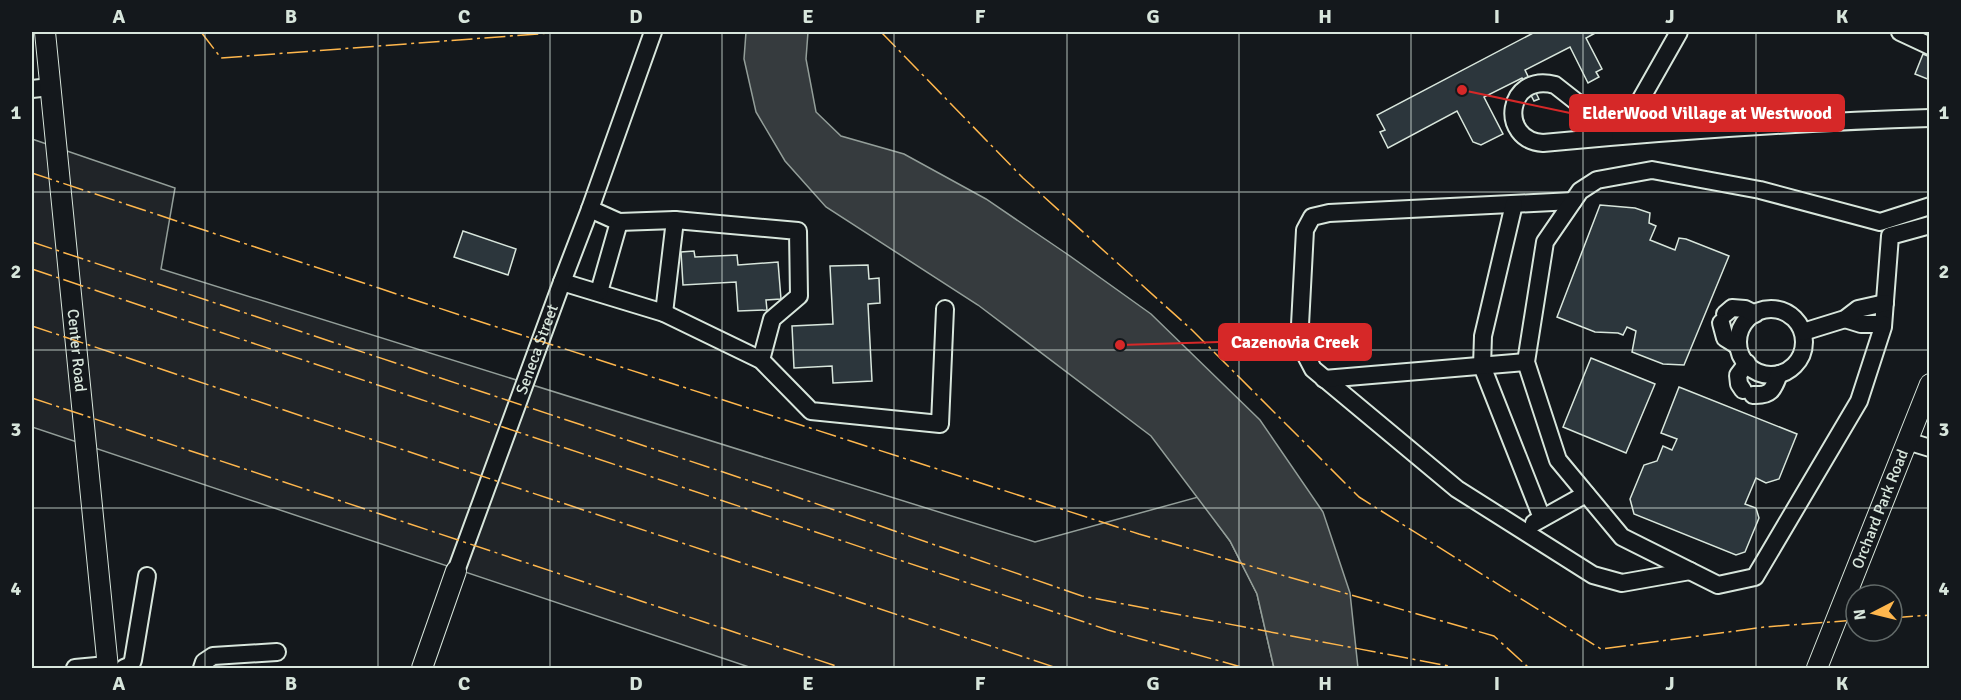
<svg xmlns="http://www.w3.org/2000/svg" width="1961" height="700" font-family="Signika,sans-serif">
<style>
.green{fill:#202428;stroke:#939e99;stroke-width:1.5}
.water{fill:#363b3e;stroke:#939e99;stroke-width:1.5}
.building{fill:#2c363c;stroke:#d8e6dc;stroke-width:1.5}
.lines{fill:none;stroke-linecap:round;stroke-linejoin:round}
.minor-casing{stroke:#d8e6dc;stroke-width:20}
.major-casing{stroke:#d8e6dc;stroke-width:22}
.minor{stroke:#14181c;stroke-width:16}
.major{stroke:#14181c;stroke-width:20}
.power{stroke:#ffb74d;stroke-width:1.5;stroke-dasharray:21 4.5 3 4.5;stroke-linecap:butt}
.grid{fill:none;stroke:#d8e6dc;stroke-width:1.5;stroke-opacity:0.55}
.labels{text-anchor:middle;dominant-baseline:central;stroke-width:4.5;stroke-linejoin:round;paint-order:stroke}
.street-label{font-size:16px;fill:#d8e6dc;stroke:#14181c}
.leader{fill:none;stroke:#d62828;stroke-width:2}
.callout-dot{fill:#d62828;stroke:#14181c;stroke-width:2}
.callout{fill:#d62828;stroke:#d62828;stroke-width:2}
.callout-label{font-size:18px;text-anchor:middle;font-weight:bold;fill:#fff}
.neatline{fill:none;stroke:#d8e6dc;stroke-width:2}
.grid-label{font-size:20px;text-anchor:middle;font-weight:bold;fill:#d8e6dc}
</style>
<rect width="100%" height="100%" fill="#14181c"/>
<polygon class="green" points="32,139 175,188 161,269 1035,542 1198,497 1230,541 1257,594 1274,668 752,668 32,427"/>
<polygon class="water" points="746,32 808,32 806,59 816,112 841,136 904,154 986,199 1067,254 1151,314 1260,420 1323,512 1350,593 1358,668 1274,668 1257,594 1230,541 1151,436 978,305 826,207 785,161 756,112 744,59"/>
<g class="building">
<polygon points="1535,32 1597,32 1586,38 1602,69 1596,72 1599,77 1588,83 1570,47 1525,70 1539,99 1534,101 1522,78 1484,97 1503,134 1481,145 1473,142 1457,111 1388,148 1380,132 1385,130 1377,115"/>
<polygon points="1923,54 1930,57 1930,80 1915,74"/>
<polygon points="1600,205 1635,208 1650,213 1649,223 1656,226 1650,240 1675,250 1679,238 1686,239 1729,256 1684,365 1663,364 1632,352 1636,331 1627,327 1623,335 1618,333 1595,332 1557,317"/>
<polygon points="463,231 516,249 508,275 454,257"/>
<polygon points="694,251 695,257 737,255 738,265 778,262 781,299 766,300 767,310 738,311 736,282 683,285 681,252"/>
<polygon points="868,265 869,279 879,278 880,303 868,304 872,381 833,383 832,366 794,368 792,326 833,324 830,266"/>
<polygon points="1591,358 1655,384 1626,453 1563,427"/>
<polygon points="1679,387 1797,434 1779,479 1766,483 1756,478 1745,504 1756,508 1759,518 1745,552 1736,555 1634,514 1630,499 1644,465 1657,461 1663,446 1672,450 1677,439 1661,433"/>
</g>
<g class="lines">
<defs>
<g id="minor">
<polyline points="1900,32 1930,46"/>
<polyline points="32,89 50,87"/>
<path d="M 1620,136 L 1555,85 C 1506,72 1498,140 1543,143 C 1672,131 1801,122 1930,118"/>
<polyline points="1620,136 1679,32"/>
<polyline points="1573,201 1329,213 1312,217 1305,230 1300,325 1302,348 1313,369 1457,489 1593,575 1622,583 1690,571"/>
<polyline points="1514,204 1483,336 1482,366 1542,518"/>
<polyline points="1930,206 1880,222 1760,190 1652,170 1597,180 1580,191 1545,242 1526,362 1558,460 1622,537 1718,585 1755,577 1859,401 1883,327 1890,236 1930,225"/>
<polyline points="590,209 619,222 675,220 798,231 799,296 772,319 761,360"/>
<polyline points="562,282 664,313 761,360 811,411 940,424 945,309"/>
<polyline points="599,292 619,222"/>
<circle cx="1771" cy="342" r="33"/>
<polyline points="664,313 675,220"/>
<polyline points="1725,314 1732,308 1745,309 1755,314"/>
<polyline points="1845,319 1861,324 1883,324"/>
<polyline points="1721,323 1725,338 1738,346"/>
<polyline points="1803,332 1845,319 1858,309 1885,303"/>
<polyline points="1324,379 1526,362"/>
<polyline points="1743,390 1739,384 1738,375 1747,363"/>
<path d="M 1753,395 C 1771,396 1773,390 1779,374"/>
<polyline points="1907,441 1930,448"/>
<polyline points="1534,523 1586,494"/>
<path id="s1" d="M 456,571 L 562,282 L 590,209 L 653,32"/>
<polyline points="75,668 107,665"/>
<polyline points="124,668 131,665 133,660 147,576"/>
<polyline points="202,668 204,662 213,656 277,652"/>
</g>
<g id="major">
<path id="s2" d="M 45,32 L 108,668"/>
<polyline points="422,668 456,571"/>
<path id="s3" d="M 1817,668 L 1930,384"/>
</g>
</defs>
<use href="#minor" class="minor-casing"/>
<use href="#major" class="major-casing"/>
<use href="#minor" class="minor"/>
<use href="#major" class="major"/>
<g class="power">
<polyline points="201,32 221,58 563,32"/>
<polyline points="881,32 1023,178 1192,330 1359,497 1601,649 1765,627 1856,620"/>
<polyline points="32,173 472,319 1139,534 1494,636 1529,668"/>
<polyline points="32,242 771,488 1082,596 1459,668"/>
<polyline points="32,269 1108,630 1245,668"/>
<polyline points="32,326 1057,668"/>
<polyline points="32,398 842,668"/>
<polyline points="1892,618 1930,615"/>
</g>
</g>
<path class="grid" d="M 205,32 L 205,668M 378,32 L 378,668M 550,32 L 550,668M 722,32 L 722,668M 894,32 L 894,668M 1067,32 L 1067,668M 1239,32 L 1239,668M 1411,32 L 1411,668M 1583,32 L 1583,668M 1756,32 L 1756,668M 32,192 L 1930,192M 32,350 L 1930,350M 32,508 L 1930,508"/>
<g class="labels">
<g class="street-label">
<text stroke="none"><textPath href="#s2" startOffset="320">Center Road</textPath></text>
<text stroke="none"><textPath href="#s1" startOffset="236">Seneca Street</textPath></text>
<text stroke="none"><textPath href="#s3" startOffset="171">Orchard Park Road</textPath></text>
</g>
</g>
<path class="leader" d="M1462 90L1570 113M1120 345L1219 342"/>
<g class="callout-dot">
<circle cx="1462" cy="90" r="6"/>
<circle cx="1120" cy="345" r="6"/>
</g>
<g class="callout">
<rect x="1570" y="95" width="274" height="36" rx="6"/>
<rect x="1219" y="324" width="152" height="36" rx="6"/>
</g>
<g class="callout-label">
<text x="1707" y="119">ElderWood Village at Westwood</text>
<text x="1295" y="348">Cazenovia Creek</text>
</g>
<rect width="1961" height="700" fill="none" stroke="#14181c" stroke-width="66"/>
<g transform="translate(1874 613) rotate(263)"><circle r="28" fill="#14181c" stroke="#626a69" stroke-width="1.5"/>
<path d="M0-4.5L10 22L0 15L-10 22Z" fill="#ffb74d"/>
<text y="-9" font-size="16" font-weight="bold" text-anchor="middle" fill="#d8e6dc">N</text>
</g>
<rect x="33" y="33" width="1895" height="634" class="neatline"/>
<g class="grid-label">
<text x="119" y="23">A</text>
<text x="291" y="23">B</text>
<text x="464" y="23">C</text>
<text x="636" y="23">D</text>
<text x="808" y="23">E</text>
<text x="980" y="23">F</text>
<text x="1153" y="23">G</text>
<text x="1325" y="23">H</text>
<text x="1497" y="23">I</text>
<text x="1670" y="23">J</text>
<text x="1842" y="23">K</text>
<text x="16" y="119">1</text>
<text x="1944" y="119">1</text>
<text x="16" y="278">2</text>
<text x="1944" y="278">2</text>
<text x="16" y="436">3</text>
<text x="1944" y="436">3</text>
<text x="16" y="595">4</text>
<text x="1944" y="595">4</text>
<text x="119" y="690">A</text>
<text x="291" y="690">B</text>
<text x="464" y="690">C</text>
<text x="636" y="690">D</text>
<text x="808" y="690">E</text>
<text x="980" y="690">F</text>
<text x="1153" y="690">G</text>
<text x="1325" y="690">H</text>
<text x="1497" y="690">I</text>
<text x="1670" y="690">J</text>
<text x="1842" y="690">K</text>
</g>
</svg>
